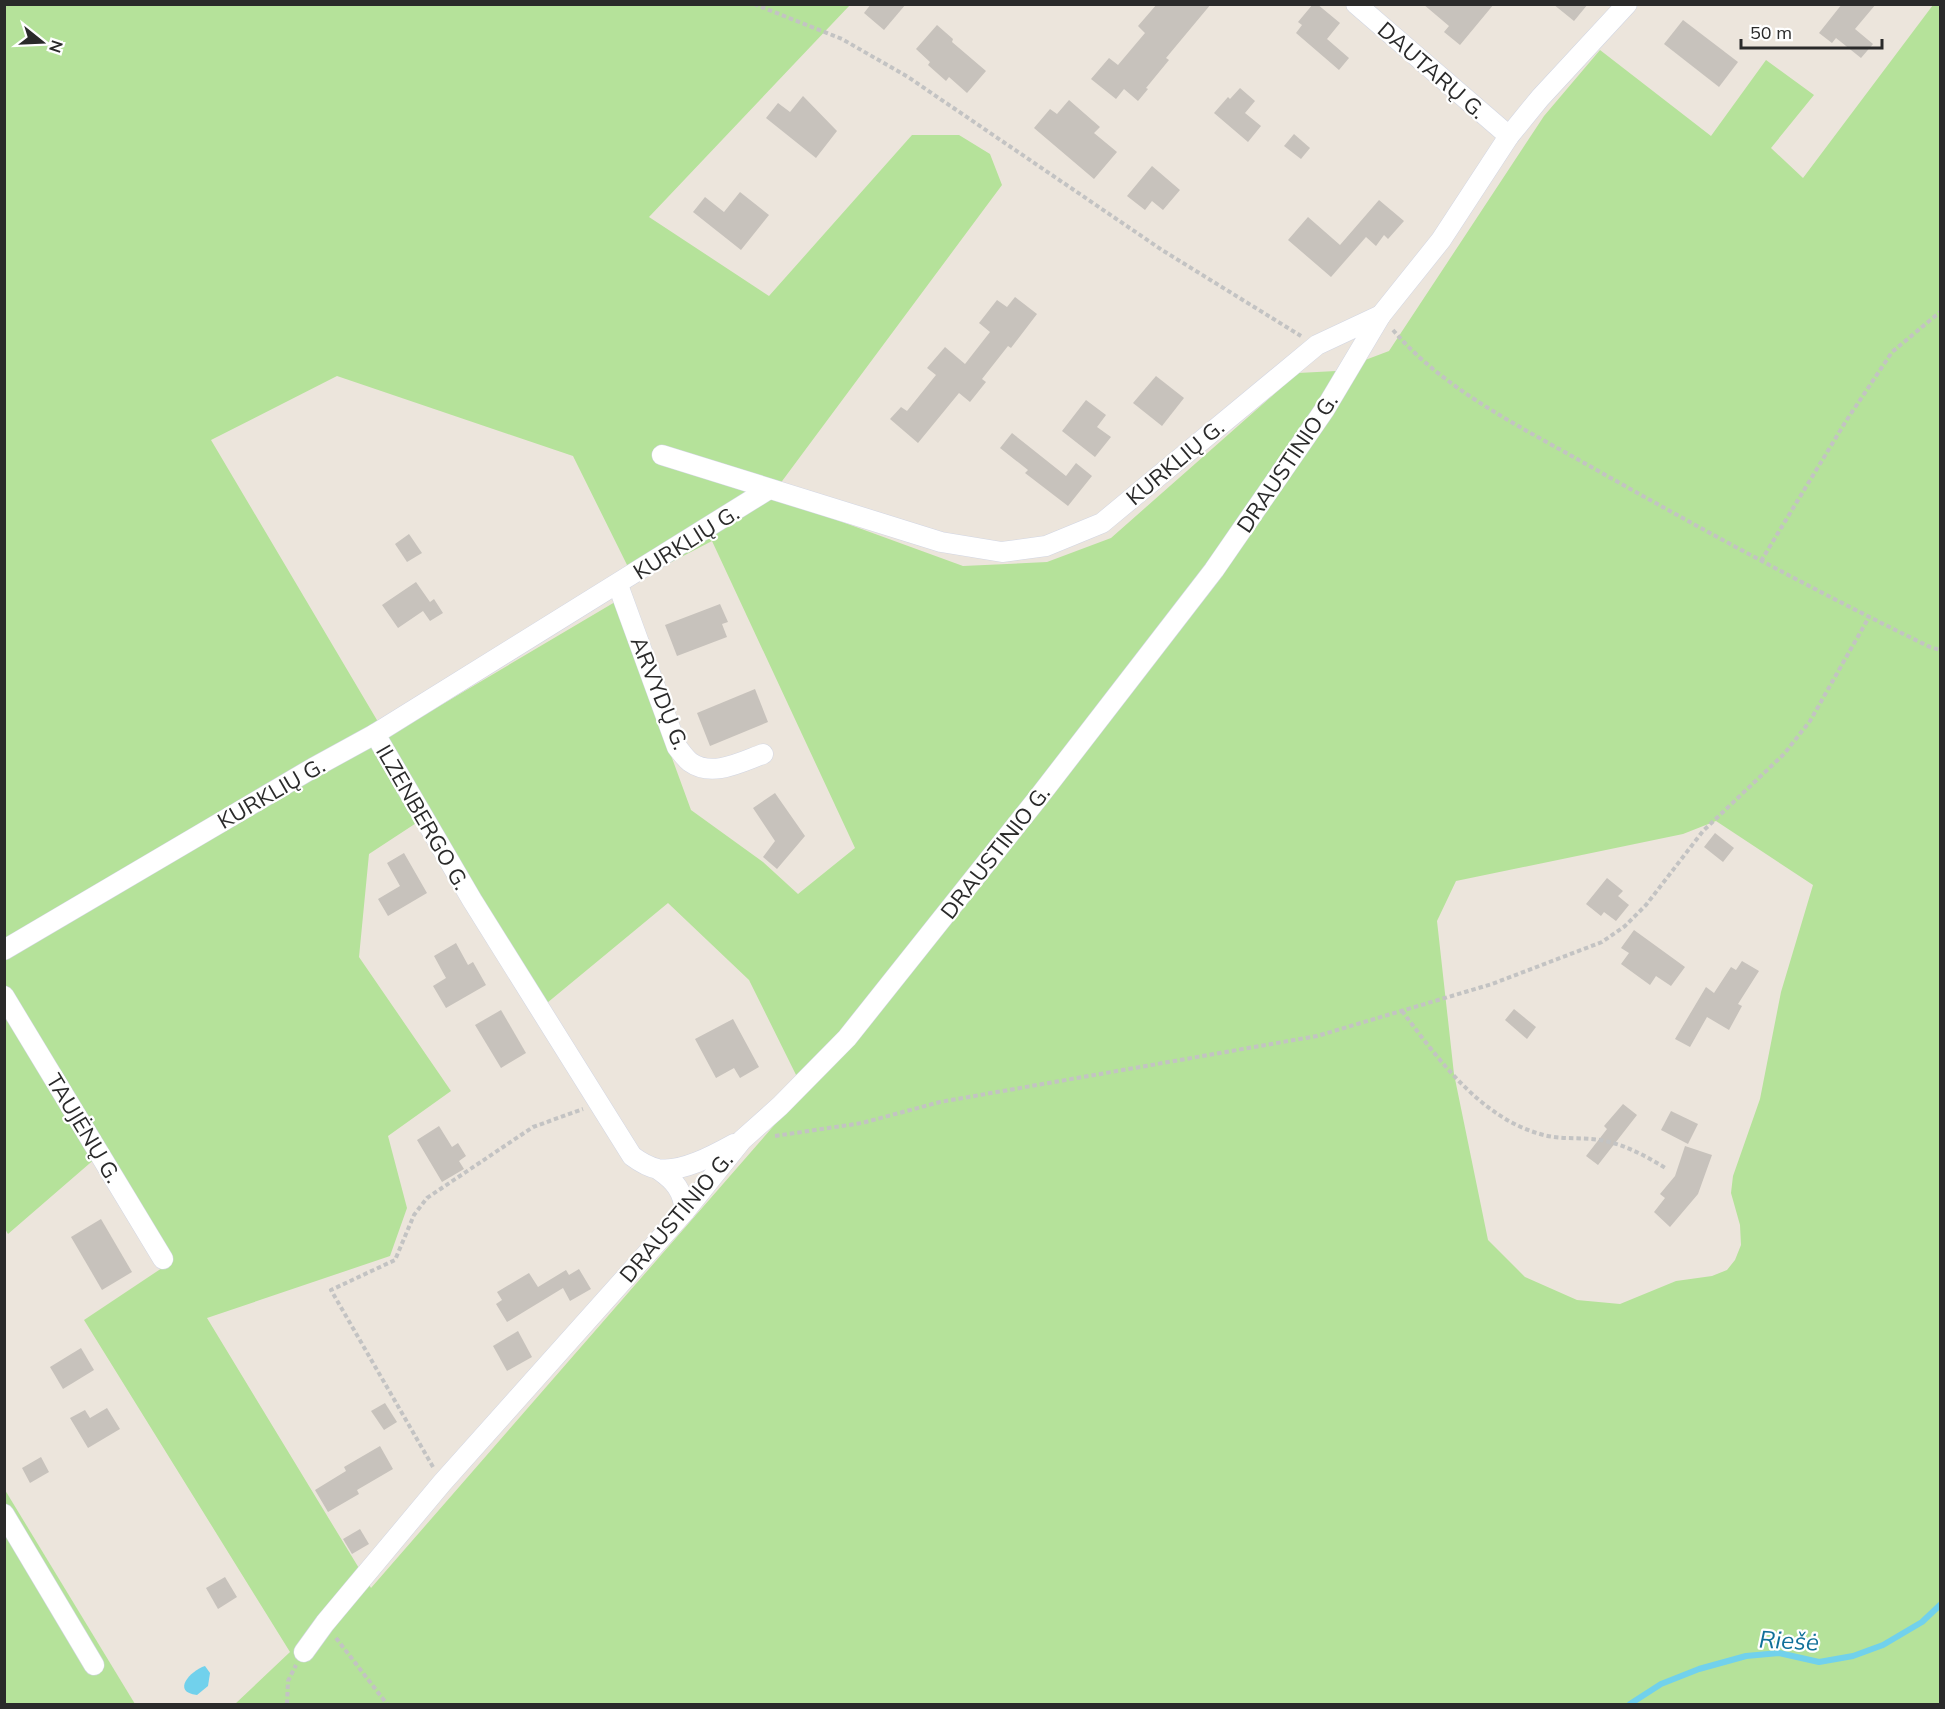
<svg xmlns="http://www.w3.org/2000/svg" width="1945" height="1709" font-family="Mulish,sans-serif">
<style>
.green{fill:#b5e29a;fill-rule:evenodd}
.water{fill:#71d1ec}
.lines{fill:none;stroke-linecap:round;stroke-linejoin:round}
.stream{stroke:#71d1ec;stroke-width:6}
.building{fill:#c7c2bc}
.minor-casing{stroke:#d2d6e3;stroke-width:21}
.path{stroke:#c3c3c3;stroke-width:4;stroke-dasharray:4.5 3;stroke-linecap:butt}
.minor{stroke:#fff;stroke-width:20}
.labels{text-anchor:middle;dominant-baseline:central;stroke-width:4.5;stroke-linejoin:round;paint-order:stroke}
.street-label{font-size:22px;fill:#2a2a2a;stroke:#fff}
.water-label{font-size:24px;font-style:italic;fill:#107099;stroke:#fff}
</style>
<rect width="100%" height="100%" fill="#ece5dc"/>
<g class="green">
<path d="M 5,5 L 850,5 L 649,217 L 769,296 L 912,135 L 959,135 L 990,154 L 1002,185 L 771,496 L 963,566 L 1047,562 L 1111,538 L 1298,373 L 1336,371 L 1389,351 L 1544,116 L 1600,50 L 1711,136 L 1766,60 L 1814,95 L 1771,148 L 1803,178 L 1933,5 L 1940,5 L 1940,1704 L 235,1704 L 290,1652 L 84,1320 L 162,1268 L 97,1157 L 8,1234 L 5,1229 ZM 337,376 L 573,456 L 635,581 L 712,541 L 855,848 L 798,894 L 763,862 L 691,810 L 615,602 L 387,737 L 211,440 ZM 430,814 L 547,1003 L 668,903 L 749,980 L 804,1091 L 371,1588 L 207,1318 L 390,1256 L 407,1208 L 388,1136 L 451,1091 L 359,957 L 369,854 ZM 1716,821 L 1813,885 L 1781,992 L 1760,1099 L 1733,1176 L 1731,1193 L 1740,1225 L 1741,1245 L 1735,1260 L 1727,1270 L 1712,1276 L 1676,1281 L 1620,1304 L 1577,1300 L 1525,1277 L 1488,1240 L 1454,1074 L 1437,921 L 1456,881 L 1683,834 Z"/>
<polygon points="5,1490 135,1704 5,1704"/>
</g>
<path class="water" d="M 205,1666 L 210,1673 L 208,1686 L 197,1695 C 171,1692 190,1671 205,1666 Z"/>
<g class="lines">
<polyline class="stream" points="1630,1704 1661,1684 1699,1669 1746,1656 1779,1653 1819,1662 1853,1656 1883,1645 1922,1622 1940,1605"/>
</g>
<g class="building">
<polygon points="871,4 906,4 884,30 864,13"/>
<polygon points="1157,4 1211,4 1166,58 1169,60 1146,88 1148,89 1138,101 1124,89 1116,99 1091,79 1109,58 1118,65 1145,33 1138,26"/>
<polygon points="1313,4 1317,4 1340,23 1327,39 1349,58 1339,70 1296,33 1302,25 1298,22"/>
<polygon points="1423,4 1494,4 1460,45 1444,32 1449,26"/>
<polygon points="1553,4 1588,4 1574,21"/>
<polygon points="1842,4 1876,4 1855,29 1873,44 1861,58 1836,38 1832,43 1819,33"/>
<polygon points="1683,20 1738,62 1719,87 1664,44"/>
<polygon points="937,25 953,39 952,42 986,71 967,93 949,77 946,81 928,65 930,62 916,49"/>
<polygon points="1240,88 1255,101 1245,113 1261,126 1248,142 1214,113 1228,97 1230,99"/>
<polygon points="803,96 837,131 816,158 766,118 778,103 790,112"/>
<polygon points="1069,100 1100,127 1094,133 1117,152 1094,179 1034,128 1050,109 1057,114"/>
<polygon points="1294,134 1310,148 1301,159 1284,146"/>
<polygon points="1152,166 1180,190 1163,210 1152,201 1145,210 1127,196"/>
<polygon points="740,192 769,215 741,250 693,212 705,197 724,212"/>
<polygon points="1379,200 1404,221 1388,239 1384,235 1376,246 1366,237 1331,277 1288,240 1308,217 1340,245"/>
<polygon points="1015,297 1037,314 1011,348 1008,346 982,379 986,382 970,402 959,393 918,443 890,419 901,407 907,411 936,375 927,368 945,347 965,364 990,332 979,323 997,300 1007,307"/>
<polygon points="1156,376 1184,398 1162,426 1133,403"/>
<polygon points="1086,400 1106,415 1097,427 1111,437 1095,457 1062,431"/>
<polygon points="1012,433 1066,476 1076,463 1092,476 1068,506 1025,473 1028,470 1000,448"/>
<polygon points="409,534 422,553 407,562 395,544"/>
<polygon points="416,582 430,602 434,599 443,613 430,621 423,611 398,628 382,605"/>
<polygon points="720,604 728,622 722,624 727,637 677,656 665,625"/>
<polygon points="755,689 768,722 710,746 697,713"/>
<polygon points="775,793 805,836 777,869 763,857 775,841 753,808"/>
<polygon points="1715,833 1734,848 1723,862 1704,847"/>
<polygon points="404,853 427,893 388,916 378,899 400,886 387,863"/>
<polygon points="1607,878 1623,891 1618,896 1629,905 1616,921 1604,912 1601,916 1586,904"/>
<polygon points="1634,930 1685,967 1671,986 1656,976 1650,985 1621,964 1629,953 1621,948"/>
<polygon points="456,943 468,965 473,962 486,985 446,1008 433,986 446,978 434,956"/>
<polygon points="1742,961 1759,971 1738,1004 1742,1006 1729,1030 1707,1017 1690,1047 1675,1039 1706,987 1714,993 1731,967 1736,970"/>
<polygon points="1514,1009 1536,1027 1527,1039 1505,1020"/>
<polygon points="501,1010 526,1053 501,1068 475,1025"/>
<polygon points="733,1019 759,1067 740,1078 734,1068 716,1078 695,1039"/>
<polygon points="1623,1104 1637,1115 1598,1165 1586,1156 1607,1129 1604,1126"/>
<polygon points="1671,1111 1698,1124 1688,1144 1661,1130"/>
<polygon points="439,1126 452,1147 458,1143 466,1156 459,1161 464,1169 442,1182 417,1140"/>
<polygon points="1685,1146 1712,1155 1698,1194 1670,1227 1654,1212 1665,1198 1660,1194 1675,1176"/>
<polygon points="101,1219 132,1272 102,1290 71,1237"/>
<polygon points="579,1269 591,1289 570,1301 563,1288 507,1322 496,1304 502,1300 497,1292 529,1273 538,1287 566,1270 569,1275"/>
<polygon points="518,1331 532,1357 507,1371 493,1346"/>
<polygon points="81,1348 94,1370 63,1389 50,1367"/>
<polygon points="385,1403 397,1422 384,1430 371,1411"/>
<polygon points="107,1408 120,1429 88,1448 70,1418 85,1410 90,1418"/>
<polygon points="380,1446 393,1469 357,1490 359,1494 328,1512 315,1490 346,1471 344,1467"/>
<polygon points="41,1457 49,1472 30,1483 22,1468"/>
<polygon points="360,1529 369,1544 352,1554 343,1539"/>
<polygon points="225,1577 237,1597 218,1609 206,1588"/>
</g>
<g class="lines">
<defs>
<g id="minor">
<polyline points="1356,4 1509,136"/>
<polyline points="662,455 941,542 1002,552 1046,546 1102,523 1317,345 1381,315"/>
<path d="M 618,585 L 677,747 C 681,752 685,758 690,762 C 712,778 741,762 763,754"/>
<path d="M 375,734 L 472,900 L 632,1156 C 640,1162 648,1167 658,1169 C 681,1173 714,1155 734,1144"/>
<polyline points="4,950 313,768 375,734 769,489"/>
<polyline points="4,996 163,1259"/>
<path d="M 659,1170 C 675,1181 683,1191 685,1211"/>
<polyline points="4,1514 94,1665"/>
<polyline points="304,1652 325,1623 442,1483 685,1211 742,1140 780,1106 847,1038 1038,798 1214,570 1325,409 1381,315 1441,240 1509,136 1540,98 1627,4"/>
</g>
</defs>
<use href="#minor" class="minor-casing"/>
<g class="path">
<polyline points="754,4 842,39 908,77 1162,250 1301,336"/>
<path d="M 1393,330 C 1443,389 1519,426 1586,464 C 1699,528 1813,590 1930,647 L 1940,650"/>
<polyline points="1761,561 1846,421 1892,352 1940,312"/>
<path d="M 1402,1011 C 1438,1059 1480,1117 1540,1134 C 1559,1140 1580,1137 1600,1140 C 1624,1144 1646,1156 1667,1169"/>
<polyline points="775,1136 862,1123 940,1102 1317,1036 1492,984 1602,942 1625,926 1646,905 1703,831 1784,754 1810,721 1869,617"/>
<polyline points="433,1467 331,1290 395,1260 414,1215 427,1198 533,1127 583,1109"/>
<polyline points="336,1638 387,1704"/>
<polyline points="287,1704 288,1681 296,1665"/>
</g>
<use href="#minor" class="minor"/>
</g>
<g class="labels">
<g class="street-label">
<text transform="translate(1432 70) rotate(41)">DAUTARŲ G.</text>
<text transform="translate(1175 462) rotate(-40)">KURKLIŲ G.</text>
<text transform="translate(1287 463) rotate(-56)">DRAUSTINIO G.</text>
<text transform="translate(686 542) rotate(-32)">KURKLIŲ G.</text>
<text transform="translate(660 693) rotate(68)">ARVYDŲ G.</text>
<text transform="translate(271 793) rotate(-30)">KURKLIŲ G.</text>
<text transform="translate(423 817) rotate(60)">ILZENBERGO G.</text>
<text transform="translate(995 852) rotate(-52)">DRAUSTINIO G.</text>
<text transform="translate(84 1128) rotate(59)">TAUJĖNŲ G.</text>
<text transform="translate(676 1217) rotate(-50)">DRAUSTINIO G.</text>
</g>
<g class="water-label">
<text transform="translate(1789 1640) rotate(3)">Riešė</text>
</g>
</g>
<rect width="1945" height="1709" fill="none" stroke="#2a2a2a" stroke-width="12"/>
<g transform="translate(42 42) rotate(108)" stroke="#ffffff" stroke-width="4.5" paint-order="stroke">
<path d="M0-4.5L10 22L0 15L-10 22Z" fill="#2a2a2a"/>
<text y="-9" font-size="16" font-weight="bold" text-anchor="middle" fill="#2a2a2a">N</text>
</g>
<path d="M1741 39v9h141v-9" fill="none" stroke="#2a2a2a" stroke-width="3"/>
<text x="1750" y="39" font-size="18" fill="#2a2a2a" stroke="#ffffff" stroke-width="4.5" paint-order="stroke">50 m</text>
</svg>
